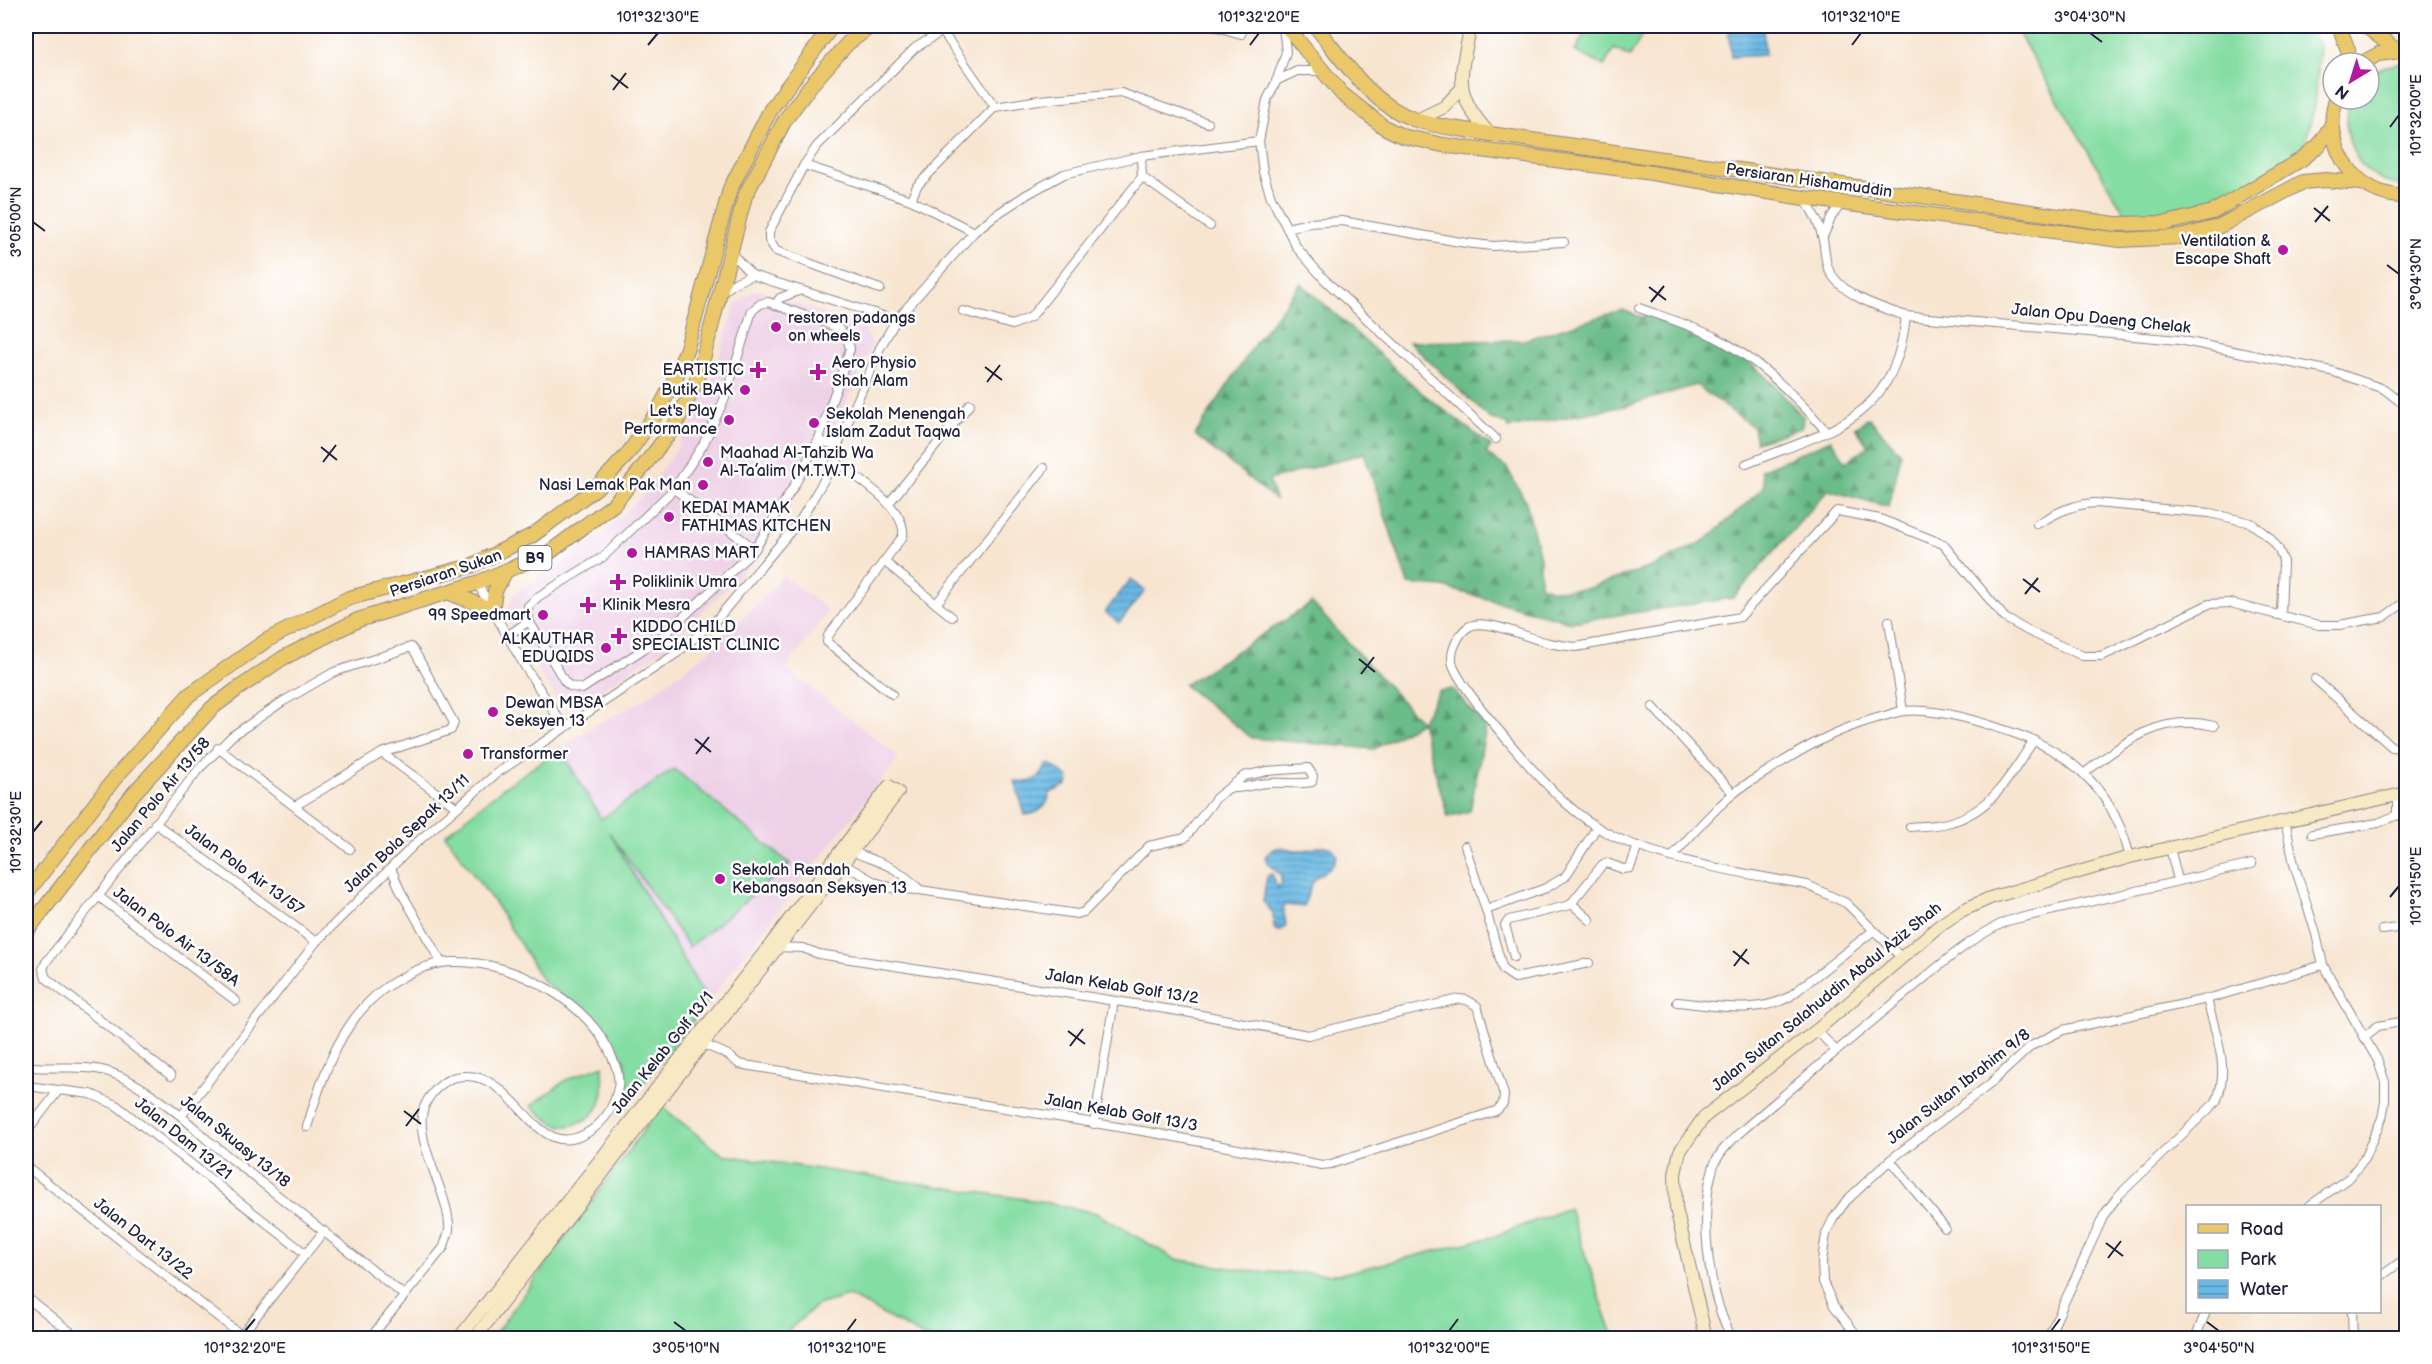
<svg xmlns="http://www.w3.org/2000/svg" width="2432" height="1364" font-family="'Balsamiq Sans',sans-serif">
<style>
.built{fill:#eed0e7}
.green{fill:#84dda2;stroke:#53806e;stroke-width:1.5}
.forest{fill:url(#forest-firs);stroke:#466f62;stroke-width:1.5}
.water{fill:url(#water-rules);stroke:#466e90;stroke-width:1.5}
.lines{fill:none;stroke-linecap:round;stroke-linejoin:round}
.street-casing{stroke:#8c8486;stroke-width:10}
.secondary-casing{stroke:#8c8486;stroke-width:14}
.primary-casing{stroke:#8c8486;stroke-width:16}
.street{stroke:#fff;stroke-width:8}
.secondary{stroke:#f7e9c3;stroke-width:12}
.primary{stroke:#eac769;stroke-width:14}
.ticks{fill:none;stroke:#22223b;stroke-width:2}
.poi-dot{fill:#b5179e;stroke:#fff;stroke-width:2}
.labels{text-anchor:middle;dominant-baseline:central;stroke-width:5;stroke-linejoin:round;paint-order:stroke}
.shield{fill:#fff;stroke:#646476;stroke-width:1.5}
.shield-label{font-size:15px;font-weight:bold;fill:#22223b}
.street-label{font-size:16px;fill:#22223b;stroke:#fff}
.poi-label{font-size:16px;fill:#22223b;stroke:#fff;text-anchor:start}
.neatline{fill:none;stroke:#22223b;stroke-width:2}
.ticks-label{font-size:15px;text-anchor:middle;fill:#22223b}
</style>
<defs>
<pattern id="forest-firs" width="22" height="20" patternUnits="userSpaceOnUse" patternTransform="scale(1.5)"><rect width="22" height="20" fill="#6bbc88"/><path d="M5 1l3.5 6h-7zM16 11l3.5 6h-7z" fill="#589870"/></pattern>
<pattern id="water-rules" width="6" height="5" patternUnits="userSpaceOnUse" patternTransform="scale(1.5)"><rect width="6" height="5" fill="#69b9e4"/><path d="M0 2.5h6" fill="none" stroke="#5696ba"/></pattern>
</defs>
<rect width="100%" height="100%" fill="#fff"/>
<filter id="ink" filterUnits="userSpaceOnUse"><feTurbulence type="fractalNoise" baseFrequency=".0167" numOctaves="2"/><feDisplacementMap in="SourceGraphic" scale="12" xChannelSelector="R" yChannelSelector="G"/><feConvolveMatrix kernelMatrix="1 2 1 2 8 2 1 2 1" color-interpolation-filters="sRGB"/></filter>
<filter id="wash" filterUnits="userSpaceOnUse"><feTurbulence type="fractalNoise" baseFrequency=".008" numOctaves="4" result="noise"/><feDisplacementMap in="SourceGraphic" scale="24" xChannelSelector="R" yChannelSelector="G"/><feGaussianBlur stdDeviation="1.35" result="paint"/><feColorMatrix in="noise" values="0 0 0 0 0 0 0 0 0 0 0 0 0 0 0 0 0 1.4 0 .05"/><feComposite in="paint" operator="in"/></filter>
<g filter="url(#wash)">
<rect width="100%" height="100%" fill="#f7e5d0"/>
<g class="built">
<polygon points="757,289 864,328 873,345 826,446 759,556 663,649 572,708 559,703 505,617 514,594 598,538 644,494 678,447 712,379 736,304"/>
<polygon points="782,575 829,611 785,668 899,757 708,1002 560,749 595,725 645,699 713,648 773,587"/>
</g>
<g class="green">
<polygon points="1589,26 1647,26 1630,57 1614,49 1604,66 1575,51"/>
<polygon points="2014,26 2307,26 2320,47 2315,105 2305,144 2292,158 2249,186 2203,206 2127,217"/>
<path d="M 2406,62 L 2406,186 C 2361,184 2337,140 2351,99 L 2369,99 L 2369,75 L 2383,67 Z"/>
<polygon points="560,749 601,819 674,769 790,864 689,947 609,832 708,1002 619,1114 626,1089 626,1069 624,1059 601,1030 581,1010 543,981 496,905 445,835 503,788"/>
<path d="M 603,1065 C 604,1087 606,1108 585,1120 C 579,1123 571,1127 563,1126 C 552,1125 540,1113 531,1106 L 566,1080 Z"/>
<polygon points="661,1106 723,1155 1039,1201 1096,1213 1175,1259 1256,1272 1341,1274 1492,1237 1569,1208 1614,1338 926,1338 849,1296 817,1305 780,1338 492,1338"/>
</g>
<g class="forest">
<polygon points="1301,283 1422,393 1491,446 1486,453 1507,468 1526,502 1540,558 1540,585 1552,590 1586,589 1654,566 1706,540 1760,491 1764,484 1761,470 1831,440 1846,462 1868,446 1855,427 1869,418 1901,454 1889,507 1828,490 1733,598 1571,622 1443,587 1408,584 1364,453 1269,480 1275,499 1195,435 1258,339"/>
<path d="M 1622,310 L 1644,318 L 1646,314 C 1677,327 1711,337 1740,356 C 1765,373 1784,396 1804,418 L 1801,428 L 1756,442 L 1753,427 L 1696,385 L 1625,406 L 1509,428 L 1508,425 L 1489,418 L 1409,342 L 1524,340 Z"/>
<polygon points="1312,603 1421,722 1439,691 1453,689 1486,727 1470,811 1448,817 1421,722 1374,749 1252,738 1184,685"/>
</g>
<g class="water">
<polygon points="1728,26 1763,26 1765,55 1731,57"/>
<polygon points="1131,579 1145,591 1119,623 1105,612"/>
<path d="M 1046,765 L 1051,765 L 1069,778 L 1067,785 L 1050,793 C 1048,807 1038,814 1025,815 L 1015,781 C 1030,784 1042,780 1046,765 Z"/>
<path d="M 1324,846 L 1332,848 L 1337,855 C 1334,870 1324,869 1315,879 C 1309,887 1307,897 1304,907 L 1286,905 L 1283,907 L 1286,925 L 1281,931 L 1277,931 L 1274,928 L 1273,913 L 1263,901 L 1267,876 L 1272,874 L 1278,888 L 1281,884 L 1281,875 L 1269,865 L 1265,857 C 1279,841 1282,850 1300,850 C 1308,850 1317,847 1324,846 Z"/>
</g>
</g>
<g filter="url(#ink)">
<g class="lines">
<defs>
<g id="street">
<polyline points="1214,26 1241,34"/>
<polyline points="1283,26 1286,52 1276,82 1267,100 1259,141 1263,172 1271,197 1297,248 1325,280 1496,439"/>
<polyline points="942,31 995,107"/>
<polyline points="1276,81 1297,71 1322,71"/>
<polyline points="1141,156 1142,177"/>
<polyline points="804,165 911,200 974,232"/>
<polyline points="1142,177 1210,226"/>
<path d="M 1804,198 C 1813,211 1820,225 1823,240 C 1825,249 1825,260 1828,268 C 1841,296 1879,307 1906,316 L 2179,340 L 2331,371 L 2384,389 L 2406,406"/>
<polyline points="911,200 917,186 995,107 1039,100 1121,93 1208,123"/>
<polyline points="1287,228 1309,223 1342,221 1466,243 1493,246 1564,242"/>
<polyline points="1823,237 1832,216 1842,203"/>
<polyline points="730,252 752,275 896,320"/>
<polyline points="880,289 776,251 769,240 769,232 804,165 817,146 915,48 951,26"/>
<polyline points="721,293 736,282 752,275"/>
<path d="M 768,302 L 836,327 C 845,333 848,338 850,349 L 818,441 L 794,486 L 755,549 L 662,637 L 582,689 L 570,686 L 565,682 L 529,621 L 528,606 L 539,596 L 603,557 L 674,489 L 703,445 L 725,398 L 752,311 L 760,304 Z"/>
<polyline points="775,305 780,298 801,290"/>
<path d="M 1639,308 C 1664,317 1689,325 1713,336 C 1757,358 1794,394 1826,431"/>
<polyline points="963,311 1012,325 1031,317 1142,177"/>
<polyline points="818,441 838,445"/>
<path d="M 835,461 C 855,477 907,507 903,536 L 828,636 L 827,642 L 892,694"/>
<path d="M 1746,464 C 1830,430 1895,421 1906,316"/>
<polyline points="674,489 755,549"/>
<polyline points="889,503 970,404"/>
<path d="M 2037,524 C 2056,513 2073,504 2095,503 L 2210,513 L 2251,523 L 2270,538 L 2278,548 L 2283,560 L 2281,615"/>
<polyline points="885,562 952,617"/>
<polyline points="477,583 524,665 564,727"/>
<polyline points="936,604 1044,468"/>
<polyline points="1889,621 1903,711"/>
<polyline points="507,636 529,621"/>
<polyline points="662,637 677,653"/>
<polyline points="2315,679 2392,747 2406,749"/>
<polyline points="1653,707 1733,793"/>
<polyline points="218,748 350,849"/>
<polyline points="382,753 456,807"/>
<path d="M 2085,773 C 2124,741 2162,713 2214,726"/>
<polyline points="2397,795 2397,815 2406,817"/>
<polyline points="2285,821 2294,864 2316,934 2323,965 2378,1061 2385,1082 2385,1102 2382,1118 2364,1159 2350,1177 2309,1206"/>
<polyline points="155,823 316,942"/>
<path d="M 1910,827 C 1922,826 1935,826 1947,823 C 1992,812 2010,776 2034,740"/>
<polyline points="2312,834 2378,823 2397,815"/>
<polyline points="1465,846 1486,910"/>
<polyline points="2170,848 2178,880"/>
<path d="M 849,850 C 880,864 894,863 920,890"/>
<path d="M 1673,856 C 1691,835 1711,812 1733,794 C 1742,786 1753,780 1763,774 C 1802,749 1832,731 1877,718 C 1886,716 1895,712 1904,711 C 1940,708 1985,723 2019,735 C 2078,756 2115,796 2130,857"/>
<path d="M 838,861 L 875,882 L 895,889 L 920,890 L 1077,914 L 1084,912 L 1149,846 L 1185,838 L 1216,798 L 1244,776 L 1267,771 L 1308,768 L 1313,776 L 1312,782 C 1298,785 1284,782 1269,783 C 1256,783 1244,789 1231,788"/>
<polyline points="391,868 400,890 441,962"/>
<polyline points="98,896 236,1001"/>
<polyline points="1572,904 1590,920"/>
<polyline points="2382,930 2406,927"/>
<polyline points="1514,957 1505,925 1509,920 1570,905 1602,865 1607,863 1623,869 1630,868 1638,846"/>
<path d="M 1901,957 L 1846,903 L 1807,885 C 1746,873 1649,860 1597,827 C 1583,818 1567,805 1555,793 C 1535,773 1454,683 1452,661 C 1451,649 1459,632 1470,626 C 1488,618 1529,639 1549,643 C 1558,645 1567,646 1576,647 L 1740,617 L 1837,511 L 1880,519 L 1943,544 L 2005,618 L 2028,631 L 2083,656 L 2101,656 L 2111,652 L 2209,604 L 2230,603 L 2319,625 L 2339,625 L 2384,617 L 2406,601"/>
<polyline points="1589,963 1515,978 1503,970 1486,910 1546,888 1565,877 1597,827"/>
<path d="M 1677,1002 C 1713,1005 1756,1015 1789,997 L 1873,931"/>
<polyline points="1817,1030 1835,1050"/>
<polyline points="2365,1036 2378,1026 2406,1021"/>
<polyline points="699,1042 728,1055 739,1064 1154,1133 1322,1165 1331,1164 1496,1111 1503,1104 1504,1095 1477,1006 1467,1000 1459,999 1308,1035 1191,1013 819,954 803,948 776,947"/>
<path d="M 26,1066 C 48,1070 72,1065 96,1069 C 131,1074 180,1113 205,1138 L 404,1295"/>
<polyline points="171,1076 46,978 43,969 46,962 199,769 232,736 282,702 334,672 411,647 415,652 454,723 451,730 382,753 295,806"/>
<polyline points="26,1086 91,1094 116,1105 306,1254"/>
<polyline points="182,1115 316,942 415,844 497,773 677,653 718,618 801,519 835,461 838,445 880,348 896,320 974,232 994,216 1026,195 1064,174 1141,156 1259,141"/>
<polyline points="1094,1124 1114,1001"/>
<path d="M 307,1127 C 323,1073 343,1013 394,982 C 413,970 435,961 458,962 C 515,962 590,1002 612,1057 C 616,1066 620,1077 618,1087 C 615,1104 606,1119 593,1129 C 533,1173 520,1065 456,1077 C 445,1079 431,1092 426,1103 C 408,1136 451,1193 449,1230 C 448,1235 445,1242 444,1247 L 370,1338"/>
<polyline points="26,1133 58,1091"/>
<polyline points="1890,1160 1945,1228"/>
<polyline points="26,1166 241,1335"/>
<polyline points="2380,1277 2406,1258"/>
<polyline points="26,1297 78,1338"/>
<polyline points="2352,1312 2353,1338"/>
<polyline points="239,1338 324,1231"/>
<path d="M 1732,1338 C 1708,1294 1698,1214 1714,1165 C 1718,1153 1729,1144 1737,1135 C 1790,1089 1845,1044 1899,999 C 1934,971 1966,940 2007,921 L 2252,864"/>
<polyline points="1859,1338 1834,1306 1823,1282 1822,1261 1826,1234 1833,1219 1846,1201 1890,1160 1990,1084 2031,1046 2063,1030 2207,999 2323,965"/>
<path d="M 2048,1338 L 2104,1215 L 2118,1196 L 2216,1102 C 2231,1068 2215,1033 2207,999"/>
<polyline points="2195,1338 2206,1312"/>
</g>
<g id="secondary">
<path d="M 1471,26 C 1460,76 1452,94 1490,134"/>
<polyline points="1417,120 1444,107 1461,89"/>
<polyline points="459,1338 771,944 889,786 898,792 475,1338"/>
<polyline points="1706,1338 1676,1208 1675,1174 1680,1151 1704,1117 1817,1030 1940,925 1963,910 1990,898 2130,857 2406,793"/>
</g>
<g id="primary">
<polyline points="1286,26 1342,94 1384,127 1402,136 1443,145 1645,172 1804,198 2120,240 2180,237 2218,227 2303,182 2325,180 2362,183"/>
<path d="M 1315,26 C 1344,61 1371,105 1416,120 C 1439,128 1466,129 1490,134 L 2115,224 L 2167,223 L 2213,212 L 2302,159 L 2319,145 L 2331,126"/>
<polyline points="2339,26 2348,50 2349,63"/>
<polyline points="2366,26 2396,50"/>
<polyline points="2362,63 2379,54 2406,50"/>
<path d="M 2336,99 C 2321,146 2356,198 2406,196"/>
<polyline points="448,592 492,610 495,591 506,571"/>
<polyline points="26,894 115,778 189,695 267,640 349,598 471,566 533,535 596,488 627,455 658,411 675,379 687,348 730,189 771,109 832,26"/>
<polyline points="26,932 134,793 212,708 236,690 283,658 358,620 477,583 550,552 614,504 675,426 698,378 745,196 785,120 810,86 848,43 871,26"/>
</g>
</defs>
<use href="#street" class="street-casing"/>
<use href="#secondary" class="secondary-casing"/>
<use href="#primary" class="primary-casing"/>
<use href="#street" class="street"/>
<use href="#secondary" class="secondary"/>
<use href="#primary" class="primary"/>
</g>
</g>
<path class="ticks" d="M 2090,33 L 2102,42M 648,45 L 658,33M 1250,45 L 1259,33M 1852,45 L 1861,33M 611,75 L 628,88M 613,90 L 626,73M 2390,127 L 2399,115M 2314,208 L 2330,221M 33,222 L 45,231M 2315,222 L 2328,206M 2387,265 L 2399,274M 1649,287 L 1666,300M 1651,302 L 1664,286M 985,367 L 1002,380M 987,382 L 1000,365M 321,447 L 337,460M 323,462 L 336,445M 2023,579 L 2040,592M 2025,594 L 2038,578M 1359,659 L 1375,672M 1361,674 L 1374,657M 695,739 L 711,752M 696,754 L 709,737M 33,832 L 42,821M 2390,897 L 2399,886M 1733,951 L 1749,964M 1734,966 L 1747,949M 1068,1031 L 1085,1044M 1070,1046 L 1083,1029M 404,1111 L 421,1124M 406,1126 L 419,1109M 2106,1243 L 2123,1256M 2108,1258 L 2121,1241M 674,1322 L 686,1331M 2207,1322 L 2219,1331M 245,1331 L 255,1319M 847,1331 L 856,1319M 1449,1331 L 1458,1319M 2051,1331 L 2060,1319"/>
<g class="poi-dot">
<circle cx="2283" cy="250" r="6"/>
<circle cx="776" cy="327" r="6"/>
<path d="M755 361h6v6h6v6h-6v6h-6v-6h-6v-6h6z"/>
<path d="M815 363h6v6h6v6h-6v6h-6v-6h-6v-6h6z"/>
<circle cx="745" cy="390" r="6"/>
<circle cx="729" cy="420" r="6"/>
<circle cx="814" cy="423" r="6"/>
<circle cx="708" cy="462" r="6"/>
<circle cx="703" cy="485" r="6"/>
<circle cx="669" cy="517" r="6"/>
<circle cx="632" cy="553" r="6"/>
<path d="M615 573h6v6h6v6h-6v6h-6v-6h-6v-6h6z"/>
<path d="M585 596h6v6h6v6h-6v6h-6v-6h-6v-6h6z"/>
<circle cx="543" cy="615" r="6"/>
<path d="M616 627h6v6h6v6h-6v6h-6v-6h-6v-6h6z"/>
<circle cx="606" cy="648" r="6"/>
<circle cx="493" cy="712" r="6"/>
<circle cx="468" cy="754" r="6"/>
<circle cx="720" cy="879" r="6"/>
</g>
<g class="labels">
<rect class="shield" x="518.5" y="546" width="33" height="24" rx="4.5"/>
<g class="shield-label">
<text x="535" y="558">B9</text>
</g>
<g class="street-label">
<text transform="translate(1809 181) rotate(8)">Persiaran Hishamuddin</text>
<text transform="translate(2101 319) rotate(6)">Jalan Opu Daeng Chelak</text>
<text transform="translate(446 574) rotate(-19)">Persiaran Sukan</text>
<text transform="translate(161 795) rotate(-50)">Jalan Polo Air 13/58</text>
<text transform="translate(407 834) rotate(-43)">Jalan Bola Sepak 13/11</text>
<text transform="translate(244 870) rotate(36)">Jalan Polo Air 13/57</text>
<text transform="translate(176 937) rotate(37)">Jalan Polo Air 13/58A</text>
<text transform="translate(1122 987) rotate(9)">Jalan Kelab Golf 13/2</text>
<text transform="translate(1827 997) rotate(-39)">Jalan Sultan Salahuddin Abdul Aziz Shah</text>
<text transform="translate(663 1053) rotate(-51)">Jalan Kelab Golf 13/1</text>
<text transform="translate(1959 1087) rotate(-38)">Jalan Sultan Ibrahim 9/8</text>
<text transform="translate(1121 1113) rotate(10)">Jalan Kelab Golf 13/3</text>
<text transform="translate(183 1139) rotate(39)">Jalan Dam 13/21</text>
<text transform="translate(235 1142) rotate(39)">Jalan Skuasy 13/18</text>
<text transform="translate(143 1239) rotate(38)">Jalan Dart 13/22</text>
</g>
<g class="poi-label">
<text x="2271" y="241" text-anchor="end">Ventilation &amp;<tspan x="2271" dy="18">Escape Shaft</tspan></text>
<text x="788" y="318">restoren padangs<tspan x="788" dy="18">on wheels</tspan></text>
<text x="832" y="363">Aero Physio<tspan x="832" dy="18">Shah Alam</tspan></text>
<text x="744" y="370" text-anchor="end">EARTISTIC</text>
<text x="733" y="390" text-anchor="end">Butik BAK</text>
<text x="717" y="411" text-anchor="end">Let's Play<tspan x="717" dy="18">Performance</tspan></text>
<text x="826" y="414">Sekolah Menengah<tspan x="826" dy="18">Islam Zadut Taqwa</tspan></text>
<text x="720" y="453">Maahad Al-Tahzib Wa<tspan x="720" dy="18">Al-Ta’alim (M.T.W.T)</tspan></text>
<text x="691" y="485" text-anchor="end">Nasi Lemak Pak Man</text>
<text x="681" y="508">KEDAI MAMAK<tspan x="681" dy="18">FATHIMAS KITCHEN</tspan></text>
<text x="644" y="553">HAMRAS MART</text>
<text x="632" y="582">Poliklinik Umra</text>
<text x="602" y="605">Klinik Mesra</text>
<text x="531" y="615" text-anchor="end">99 Speedmart</text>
<text x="632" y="627">KIDDO CHILD<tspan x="632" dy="18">SPECIALIST CLINIC</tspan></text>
<text x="594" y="639" text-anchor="end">ALKAUTHAR<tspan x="594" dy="18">EDUQIDS</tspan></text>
<text x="505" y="703">Dewan MBSA<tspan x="505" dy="18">Seksyen 13</tspan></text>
<text x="480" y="754">Transformer</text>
<text x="732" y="870">Sekolah Rendah<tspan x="732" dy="18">Kebangsaan Seksyen 13</tspan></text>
</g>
</g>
<rect width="2432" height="1364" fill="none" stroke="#fff" stroke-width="66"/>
<rect x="2186" y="1205" width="195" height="108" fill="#ffffff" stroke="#a7a7b1" stroke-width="1.5"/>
<rect x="2198" y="1224" width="30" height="9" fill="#eac769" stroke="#a7a7b1" stroke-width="1.5"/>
<text x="2240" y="1235" font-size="18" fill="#22223b">Road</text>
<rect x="2198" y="1250" width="30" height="18" fill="#84dda2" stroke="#a7a7b1" stroke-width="1.5"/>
<text x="2240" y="1265" font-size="18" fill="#22223b">Park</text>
<rect x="2198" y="1280" width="30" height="18" fill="url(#water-rules)" stroke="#a7a7b1" stroke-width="1.5"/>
<text x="2240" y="1295" font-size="18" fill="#22223b">Water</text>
<g transform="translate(2351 81) rotate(218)"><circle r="28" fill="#ffffff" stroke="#a7a7b1" stroke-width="1.5"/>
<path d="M0-4.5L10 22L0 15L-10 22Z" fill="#b5179e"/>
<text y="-9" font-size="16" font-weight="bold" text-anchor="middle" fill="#22223b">N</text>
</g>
<rect x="33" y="33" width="2366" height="1298" class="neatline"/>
<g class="ticks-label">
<text x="658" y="22">101°32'30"E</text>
<text x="1259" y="22">101°32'20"E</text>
<text x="1861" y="22">101°32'10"E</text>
<text x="2090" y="22">3°04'30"N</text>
<text transform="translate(2416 115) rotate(-90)" y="5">101°32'00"E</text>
<text transform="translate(16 222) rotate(-90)" y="5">3°05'00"N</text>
<text transform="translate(2416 274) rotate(-90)" y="5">3°04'30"N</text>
<text transform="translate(16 832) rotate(-90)" y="5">101°32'30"E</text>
<text transform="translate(2416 886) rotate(-90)" y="5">101°31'50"E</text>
<text x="245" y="1353">101°32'20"E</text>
<text x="686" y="1353">3°05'10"N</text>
<text x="847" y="1353">101°32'10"E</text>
<text x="1449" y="1353">101°32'00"E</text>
<text x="2051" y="1353">101°31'50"E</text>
<text x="2219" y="1353">3°04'50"N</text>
</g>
</svg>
